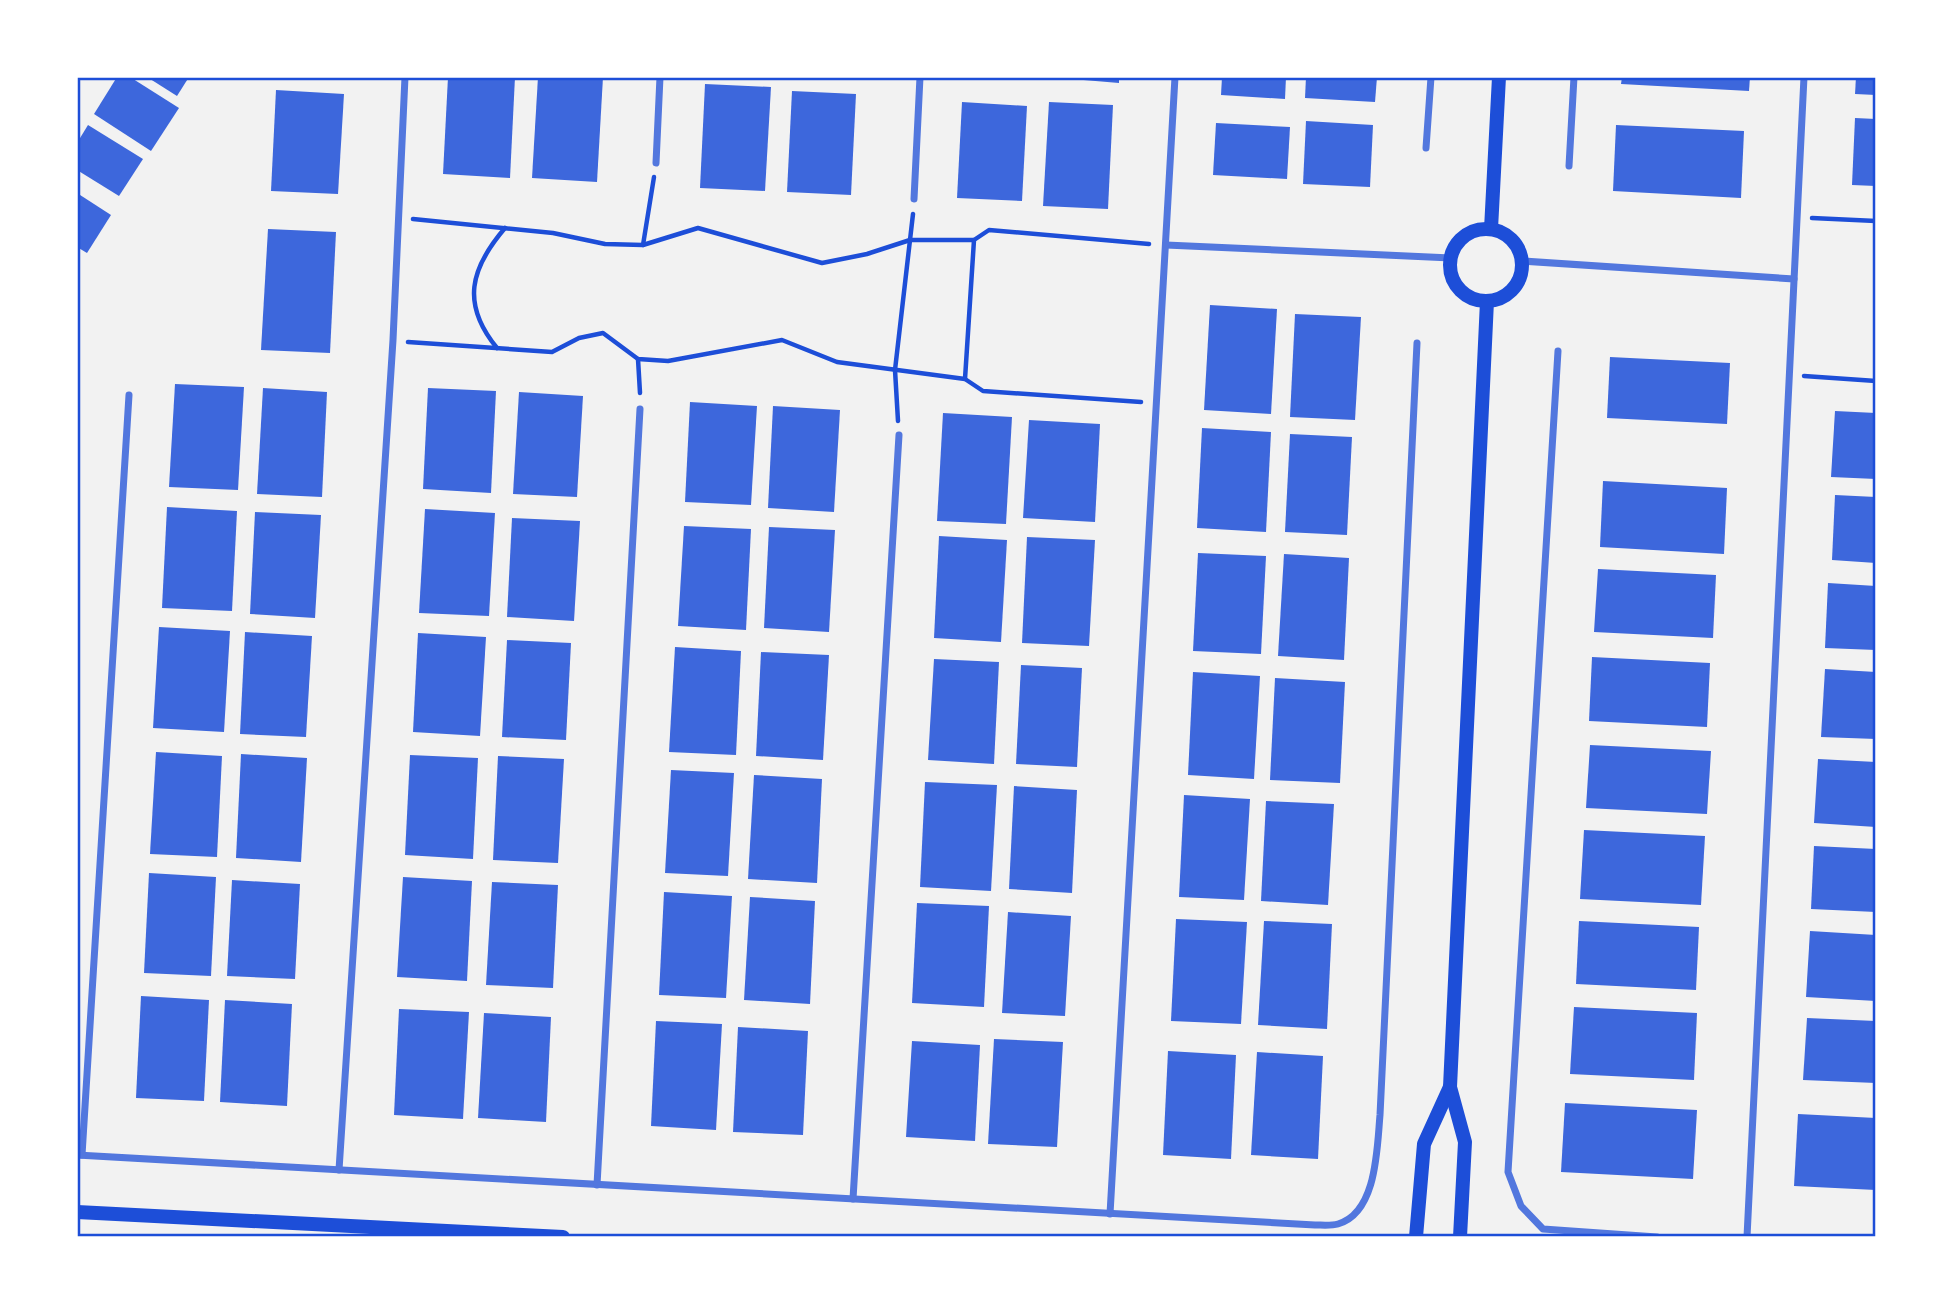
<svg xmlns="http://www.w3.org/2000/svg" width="1953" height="1314" font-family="'Roboto Condensed',sans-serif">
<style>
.building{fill:#3d67dc}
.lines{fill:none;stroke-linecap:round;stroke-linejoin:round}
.path{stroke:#1d4ed8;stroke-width:4.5}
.minor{stroke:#5277de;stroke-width:7}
.secondary{stroke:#1d4ed8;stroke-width:14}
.neatline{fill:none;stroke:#1d4ed8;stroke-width:2.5}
</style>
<rect width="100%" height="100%" fill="#f2f2f2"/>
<g class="building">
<polygon points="117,77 130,77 179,108 151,151 94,114"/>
<polygon points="147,77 189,77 177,96"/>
<polygon points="448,77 515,77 510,178 443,174"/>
<polygon points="538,77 603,77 597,182 532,178"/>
<polygon points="1048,77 1119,77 1119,83"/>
<polygon points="1222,77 1286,77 1285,99 1221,95"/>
<polygon points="1306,77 1377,77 1375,102 1305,98"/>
<polygon points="1622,77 1750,77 1749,91 1621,84"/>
<polygon points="1856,77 1876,77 1876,95 1855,94"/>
<polygon points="705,84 771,87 765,191 700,188"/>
<polygon points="276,90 344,94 338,194 271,191"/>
<polygon points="792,91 856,94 851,195 787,192"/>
<polygon points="962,102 1027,106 1022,201 957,198"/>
<polygon points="1049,102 1113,105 1108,209 1043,206"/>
<polygon points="1855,118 1876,119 1876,186 1852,185"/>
<polygon points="1306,121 1373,125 1370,187 1303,184"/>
<polygon points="1216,123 1290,127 1287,179 1213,175"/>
<polygon points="88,125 143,159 119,196 77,170 77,143"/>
<polygon points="1616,125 1744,131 1741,198 1613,191"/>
<polygon points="77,193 111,215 87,253 77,247"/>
<polygon points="268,229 336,232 330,353 261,350"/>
<polygon points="1210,305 1277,309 1271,414 1204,410"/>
<polygon points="1295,314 1361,317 1355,420 1290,417"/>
<polygon points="1610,357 1730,363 1727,424 1607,418"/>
<polygon points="175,384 244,387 238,490 169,487"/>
<polygon points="263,388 327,392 322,497 257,494"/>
<polygon points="428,388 496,391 491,493 423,489"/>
<polygon points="519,392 583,396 577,497 513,494"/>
<polygon points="690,402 757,406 751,505 685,502"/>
<polygon points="773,406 840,410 834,512 768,508"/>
<polygon points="1835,411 1876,413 1876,479 1831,477"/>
<polygon points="943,413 1012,417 1006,524 937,521"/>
<polygon points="1029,420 1100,424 1095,522 1023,518"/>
<polygon points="1202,428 1271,432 1266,532 1197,528"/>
<polygon points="1290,434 1352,437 1347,535 1285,532"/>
<polygon points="1603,481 1727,488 1724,554 1600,547"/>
<polygon points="1835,495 1876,497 1876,563 1832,560"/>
<polygon points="167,507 237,511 232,611 162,608"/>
<polygon points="425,509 495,513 489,616 419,613"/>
<polygon points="255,512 321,515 315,618 250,614"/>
<polygon points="512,518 580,521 574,621 507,617"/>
<polygon points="684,526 751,529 746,630 678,626"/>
<polygon points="769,527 835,530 829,632 764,628"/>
<polygon points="939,536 1007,540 1001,642 934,638"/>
<polygon points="1027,537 1095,540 1089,646 1022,643"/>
<polygon points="1198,553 1266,556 1261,654 1193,651"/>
<polygon points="1284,554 1349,558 1344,660 1278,656"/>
<polygon points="1598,569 1716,575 1713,638 1594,632"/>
<polygon points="1828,583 1876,586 1876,650 1825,648"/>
<polygon points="159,627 230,631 224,732 153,728"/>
<polygon points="245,632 312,636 306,737 240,734"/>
<polygon points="418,633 486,637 480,736 413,732"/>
<polygon points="507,640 571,643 566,740 502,737"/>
<polygon points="675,647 741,651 736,755 669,752"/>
<polygon points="761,652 829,655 823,760 756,756"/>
<polygon points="1592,657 1710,663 1707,727 1589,721"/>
<polygon points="934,659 999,662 994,764 928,760"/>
<polygon points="1021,665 1082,668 1077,767 1016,764"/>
<polygon points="1825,669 1876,672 1876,739 1821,737"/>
<polygon points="1193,672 1260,676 1254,779 1188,775"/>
<polygon points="1275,678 1345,682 1340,783 1270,780"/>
<polygon points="1590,745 1711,751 1707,814 1586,808"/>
<polygon points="156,752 222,756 217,857 150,854"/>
<polygon points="241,754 307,758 301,862 236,858"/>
<polygon points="410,755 478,758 473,859 405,855"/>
<polygon points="498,756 564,759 558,863 493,860"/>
<polygon points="1818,759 1876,762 1876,827 1814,823"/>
<polygon points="671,770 734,773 728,876 665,873"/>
<polygon points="754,775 822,779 817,883 748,879"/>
<polygon points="925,782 997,785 991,891 920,887"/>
<polygon points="1014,786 1077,790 1072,893 1009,889"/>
<polygon points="1184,795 1250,799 1244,900 1179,897"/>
<polygon points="1266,801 1334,804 1328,905 1261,901"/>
<polygon points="1584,830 1705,836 1701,905 1580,899"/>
<polygon points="1814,846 1876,849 1876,912 1811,909"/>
<polygon points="149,873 216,877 211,976 144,973"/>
<polygon points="403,877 472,881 467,981 397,977"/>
<polygon points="232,880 300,884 295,979 227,976"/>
<polygon points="492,882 558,885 553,988 486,985"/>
<polygon points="664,892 732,896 726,998 659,995"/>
<polygon points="750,897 815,901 810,1004 744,1000"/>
<polygon points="917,903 989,906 984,1007 912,1003"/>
<polygon points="1008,912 1071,916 1065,1016 1002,1013"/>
<polygon points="1176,919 1247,922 1241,1024 1171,1021"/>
<polygon points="1264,921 1332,924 1327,1029 1258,1025"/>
<polygon points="1579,921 1699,927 1696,990 1576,984"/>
<polygon points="1810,931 1876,935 1876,1001 1806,997"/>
<polygon points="141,996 209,1000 204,1101 136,1098"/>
<polygon points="225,1000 292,1004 287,1106 220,1102"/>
<polygon points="1574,1007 1697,1013 1694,1080 1570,1074"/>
<polygon points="399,1009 469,1012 463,1119 394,1115"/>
<polygon points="484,1013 551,1017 546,1122 478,1118"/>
<polygon points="1807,1018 1876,1021 1876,1083 1803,1080"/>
<polygon points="656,1021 722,1024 716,1130 651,1126"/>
<polygon points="738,1027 808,1031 803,1135 733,1132"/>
<polygon points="994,1039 1063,1042 1057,1147 988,1144"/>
<polygon points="912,1041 980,1045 975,1141 906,1137"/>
<polygon points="1168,1051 1236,1055 1231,1159 1163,1155"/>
<polygon points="1257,1052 1323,1056 1318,1159 1251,1155"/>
<polygon points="1565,1103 1697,1110 1693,1179 1561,1172"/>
<polygon points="1798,1114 1876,1118 1876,1190 1794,1186"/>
</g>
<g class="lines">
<g class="path">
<polyline points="1812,218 1876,221"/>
<polyline points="413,219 553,233 605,244 643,245 698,228 822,263 867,254 910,240 974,240"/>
<polyline points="643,245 654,177"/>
<polyline points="408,342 552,352 579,338 603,333 638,359 668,361 782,340 837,362 965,379 983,391 1141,402"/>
<path d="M 497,348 C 461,304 470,269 505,228"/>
<polyline points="638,359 640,393"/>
<polyline points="1804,376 1876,381"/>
<polyline points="965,379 974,240 989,230 1149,244"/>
<polyline points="898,421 895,370 913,214"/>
</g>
<g class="minor">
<polyline points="1426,148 1431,77"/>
<polyline points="656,163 660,77"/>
<polyline points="1569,166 1574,77"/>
<polyline points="914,199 920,77"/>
<polyline points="1166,245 1451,258"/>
<polyline points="1522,261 1794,279"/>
<polyline points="1558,351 1508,1172 1521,1206 1543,1229 1657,1237"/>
<path d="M 77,1155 L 1315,1225 C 1322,1225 1331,1226 1338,1224 C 1377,1213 1377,1148 1380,1115 L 1417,343"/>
<polyline points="82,1155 129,395"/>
<polyline points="339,1170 393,340 405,77"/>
<polyline points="597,1185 640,409"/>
<polyline points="853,1199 899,435"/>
<polyline points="1110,1214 1175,77"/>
<polyline points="1747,1237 1804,77"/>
</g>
<g class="secondary">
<polyline points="1491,229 1499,77"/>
<circle cx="1486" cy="265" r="36"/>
<polyline points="77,1212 563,1237"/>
<polyline points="1416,1237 1424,1144 1450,1087"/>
<polyline points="1460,1237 1465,1142 1450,1087 1487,301"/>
</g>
</g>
<rect width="1953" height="1314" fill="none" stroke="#ffffff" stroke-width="158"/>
<rect x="79" y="79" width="1795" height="1156" class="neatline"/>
</svg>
